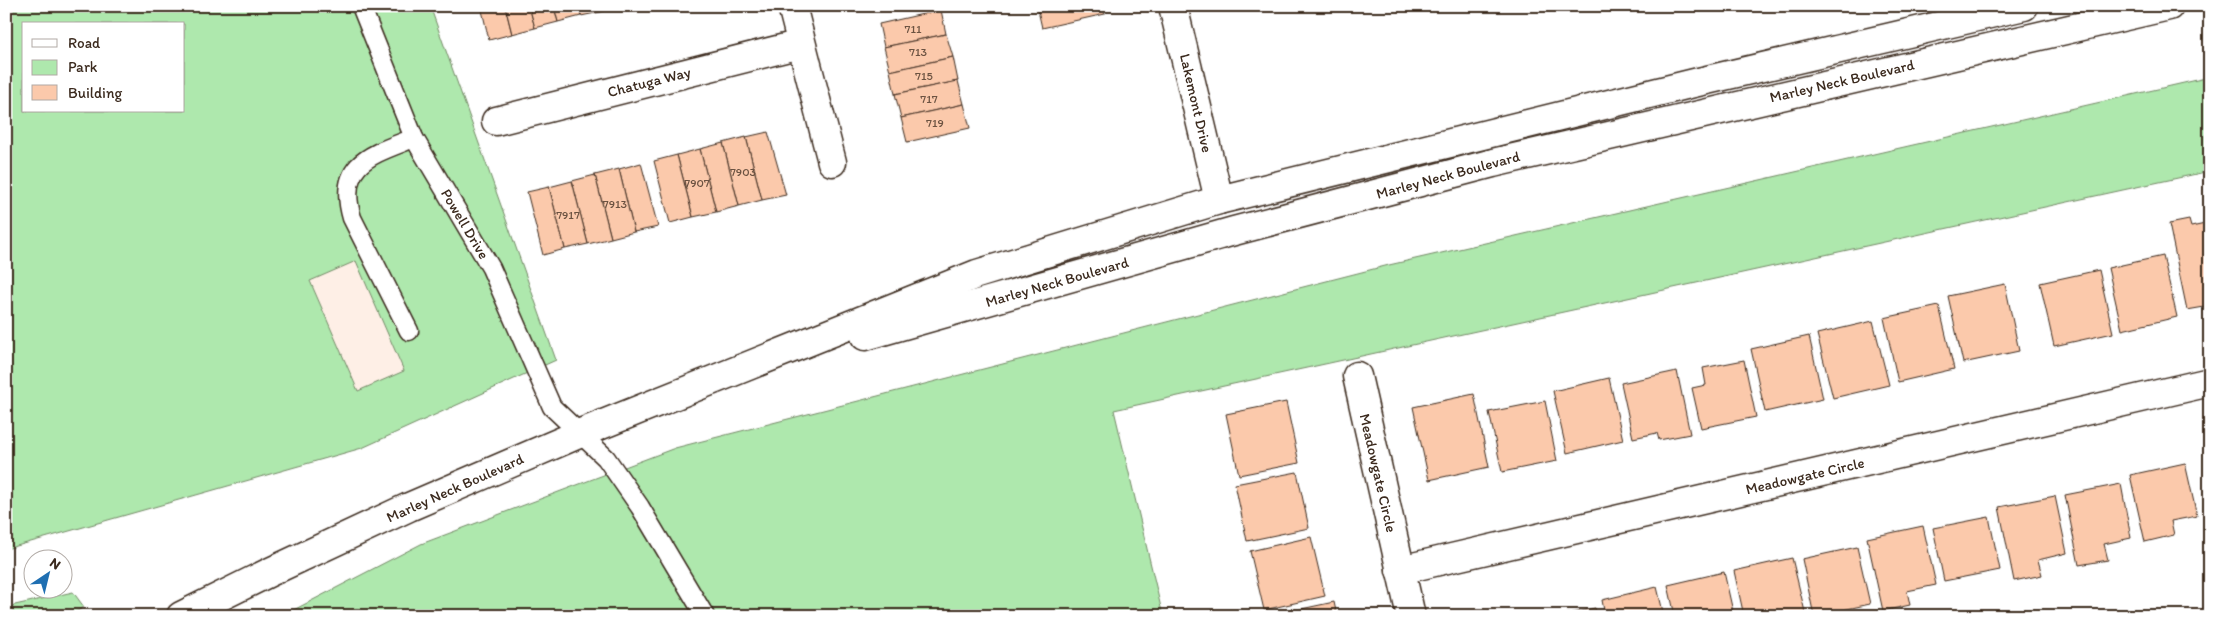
<svg xmlns="http://www.w3.org/2000/svg" width="2216" height="622" font-family="Itim,sans-serif">
<style>
.built{fill:#feefe6}
.green{fill:#aee8ad;stroke:#748966;fill-rule:evenodd}
.building{fill:#fbc9ab;stroke:#3b2a1e}
.lines{fill:none;stroke-linecap:round;stroke-linejoin:round}
.lane-casing{stroke:#3b2a1e;stroke-width:21}
.street-casing{stroke:#3b2a1e;stroke-width:31}
.secondary-casing{stroke:#3b2a1e;stroke-width:31}
.lane{stroke:#fff;stroke-width:18}
.street{stroke:#fff;stroke-width:28}
.secondary{stroke:#fff;stroke-width:28}
.labels{text-anchor:middle;dominant-baseline:central;stroke-width:4.5;stroke-linejoin:round;paint-order:stroke}
.number-label{font-size:12px;fill:#6b5241}
.street-label{font-size:15px;fill:#3b2a1e;stroke:#fff}
</style>
<rect width="100%" height="100%" fill="#fff"/>
<filter id="ink" filterUnits="userSpaceOnUse"><feTurbulence type="fractalNoise" baseFrequency=".02" numOctaves="2"/><feDisplacementMap in="SourceGraphic" scale="10" xChannelSelector="R" yChannelSelector="G"/><feConvolveMatrix kernelMatrix="1 2 1 2 8 2 1 2 1" color-interpolation-filters="sRGB"/></filter>
<g filter="url(#ink)">
<polygon class="built" points="356,261 404,371 358,392 310,281"/>
<g class="green">
<path d="M 6,6 L 430,6 L 556,360 L 362,448 L 6,549 ZM 24,24 L 184,24 L 184,111 L 24,111 ZM 356,261 L 404,371 L 358,391 L 310,281 Z"/>
<polygon points="2210,77 2210,171 1114,410 1163,616 282,616 421,544 675,448 1389,265"/>
<polygon points="73,592 84,607 69,616 6,616 6,607"/>
</g>
<g class="building">
<polygon points="481,6 505,6 512,34 489,40"/>
<polygon points="505,6 529,6 535,28 512,34"/>
<polygon points="529,6 554,6 558,22 535,28"/>
<polygon points="554,6 578,6 581,16 558,22"/>
<polygon points="578,6 604,6 605,11 581,16"/>
<polygon points="1037,6 1103,6 1105,14 1042,28"/>
<polygon points="941,10 946,34 884,47 879,24"/>
<polygon points="946,34 953,57 890,71 884,47"/>
<polygon points="953,57 958,81 895,94 890,71"/>
<polygon points="958,81 964,104 901,118 895,94"/>
<polygon points="964,104 970,128 907,142 901,118"/>
<polygon points="768,132 786,195 762,200 746,137"/>
<polygon points="746,137 762,200 739,206 723,143"/>
<polygon points="723,143 739,206 716,212 700,149"/>
<polygon points="700,149 716,212 693,217 677,155"/>
<polygon points="677,155 693,217 670,223 654,161"/>
<polygon points="641,163 658,227 634,232 619,169"/>
<polygon points="619,169 634,232 611,238 595,175"/>
<polygon points="595,175 611,238 588,244 572,181"/>
<polygon points="572,181 588,244 565,249 549,187"/>
<polygon points="549,187 565,249 543,255 527,192"/>
<polygon points="2189,220 2191,227 2210,223 2210,306 2187,310 2169,224"/>
<polygon points="2163,256 2177,317 2122,330 2108,268"/>
<polygon points="2099,270 2113,333 2054,346 2040,283"/>
<polygon points="2005,284 2019,351 1963,363 1948,296"/>
<polygon points="1939,306 1954,369 1898,382 1884,318"/>
<polygon points="1873,321 1889,385 1833,398 1817,334"/>
<polygon points="1809,336 1823,399 1765,412 1751,349"/>
<polygon points="1744,360 1756,417 1701,428 1692,388 1706,385 1703,368"/>
<polygon points="1677,371 1690,434 1659,440 1657,433 1633,438 1621,383"/>
<polygon points="1609,378 1623,440 1567,453 1553,391"/>
<polygon points="1474,394 1489,467 1429,480 1413,407"/>
<polygon points="1545,401 1557,461 1502,472 1489,412"/>
<polygon points="1286,402 1299,463 1239,475 1226,414"/>
<polygon points="2185,463 2197,516 2171,521 2174,535 2145,542 2130,475"/>
<polygon points="1297,472 1309,528 1247,541 1235,484"/>
<polygon points="2121,484 2131,538 2104,544 2108,560 2079,565 2065,495"/>
<polygon points="2055,496 2067,553 2038,560 2042,575 2014,581 1999,507"/>
<polygon points="1989,517 2000,570 1944,581 1933,528"/>
<polygon points="1923,526 1936,585 1907,591 1910,605 1883,611 1867,538"/>
<polygon points="1311,537 1325,596 1264,610 1250,551"/>
<polygon points="1857,547 1870,604 1838,611 1839,616 1814,616 1802,559"/>
<polygon points="1792,558 1806,616 1744,616 1734,571"/>
<polygon points="1724,572 1734,616 1675,616 1668,585"/>
<polygon points="1657,587 1664,616 1605,616 1602,600"/>
<polygon points="1334,602 1337,616 1279,616 1278,614"/>
<polygon points="1595,608 1597,616 1559,616"/>
</g>
<g class="lines">
<defs>
<g id="lane">
<polyline points="361,6 414,138 491,268 552,407 606,458 640,507 705,616"/>
<path d="M 409,331 L 352,218 C 336,163 371,155 414,138"/>
</g>
<g id="street">
<polyline points="792,6 832,162"/>
<polyline points="1173,6 1219,200"/>
<polyline points="496,121 801,44"/>
<polyline points="1357,376 1411,616"/>
<polyline points="1400,570 2210,382"/>
</g>
<g id="secondary">
<polyline points="865,336 1234,231 1493,163 2169,6"/>
<polyline points="181,616 270,572 409,507 581,433 977,274 1219,200 1694,83 2024,6"/>
</g>
</defs>
<use href="#lane" class="lane-casing"/>
<use href="#street" class="street-casing"/>
<use href="#secondary" class="secondary-casing"/>
<use href="#lane" class="lane"/>
<use href="#street" class="street"/>
<use href="#secondary" class="secondary"/>
</g>
</g>
<g class="labels">
<g class="number-label">
<text x="913" y="29">711</text>
<text x="918" y="52">713</text>
<text x="924" y="76">715</text>
<text x="929" y="99">717</text>
<text x="935" y="123">719</text>
<text x="743" y="172">7903</text>
<text x="697" y="183">7907</text>
<text x="615" y="204">7913</text>
<text x="568" y="215">7917</text>
</g>
<g class="street-label">
<text transform="translate(1842 81) rotate(-13)">Marley Neck Boulevard</text>
<text transform="translate(649 82) rotate(-14)">Chatuga Way</text>
<text transform="translate(1196 103) rotate(77)">Lakemont Drive</text>
<text transform="translate(1448 175) rotate(-15)">Marley Neck Boulevard</text>
<text transform="translate(465 224) rotate(59)">Powell Drive</text>
<text transform="translate(1057 282) rotate(-16)">Marley Neck Boulevard</text>
<text transform="translate(1378 473) rotate(77)">Meadowgate Circle</text>
<text transform="translate(1805 476) rotate(-13)">Meadowgate Circle</text>
<text transform="translate(455 488) rotate(-24)">Marley Neck Boulevard</text>
</g>
</g>
<rect width="2216" height="622" fill="none" stroke="#fff" stroke-width="25"/>
<rect x="12" y="12" width="2191" height="597" fill="none" stroke="#3b2a1e" stroke-width="2" filter="url(#ink)"/>
<rect x="22" y="22" width="162" height="90" fill="#ffffff" stroke="#b1aaa5"/>
<rect x="32" y="39" width="25" height="8" fill="#ffffff" stroke="#b1aaa5"/>
<text x="68" y="48" font-size="15" fill="#3b2a1e">Road</text>
<rect x="32" y="60" width="25" height="15" fill="#aee8ad" stroke="#b1aaa5"/>
<text x="68" y="72" font-size="15" fill="#3b2a1e">Park</text>
<rect x="32" y="85" width="25" height="15" fill="#fbc9ab" stroke="#b1aaa5"/>
<text x="68" y="98" font-size="15" fill="#3b2a1e">Building</text>
<g transform="translate(48 574) rotate(35)"><circle r="24" fill="#ffffff" stroke="#b1aaa5"/>
<path d="M0-4L9 19L0 12L-9 19Z" fill="#1f6fb2"/>
<text y="-8" font-size="14" font-weight="bold" text-anchor="middle" fill="#3b2a1e">N</text>
</g>
</svg>
